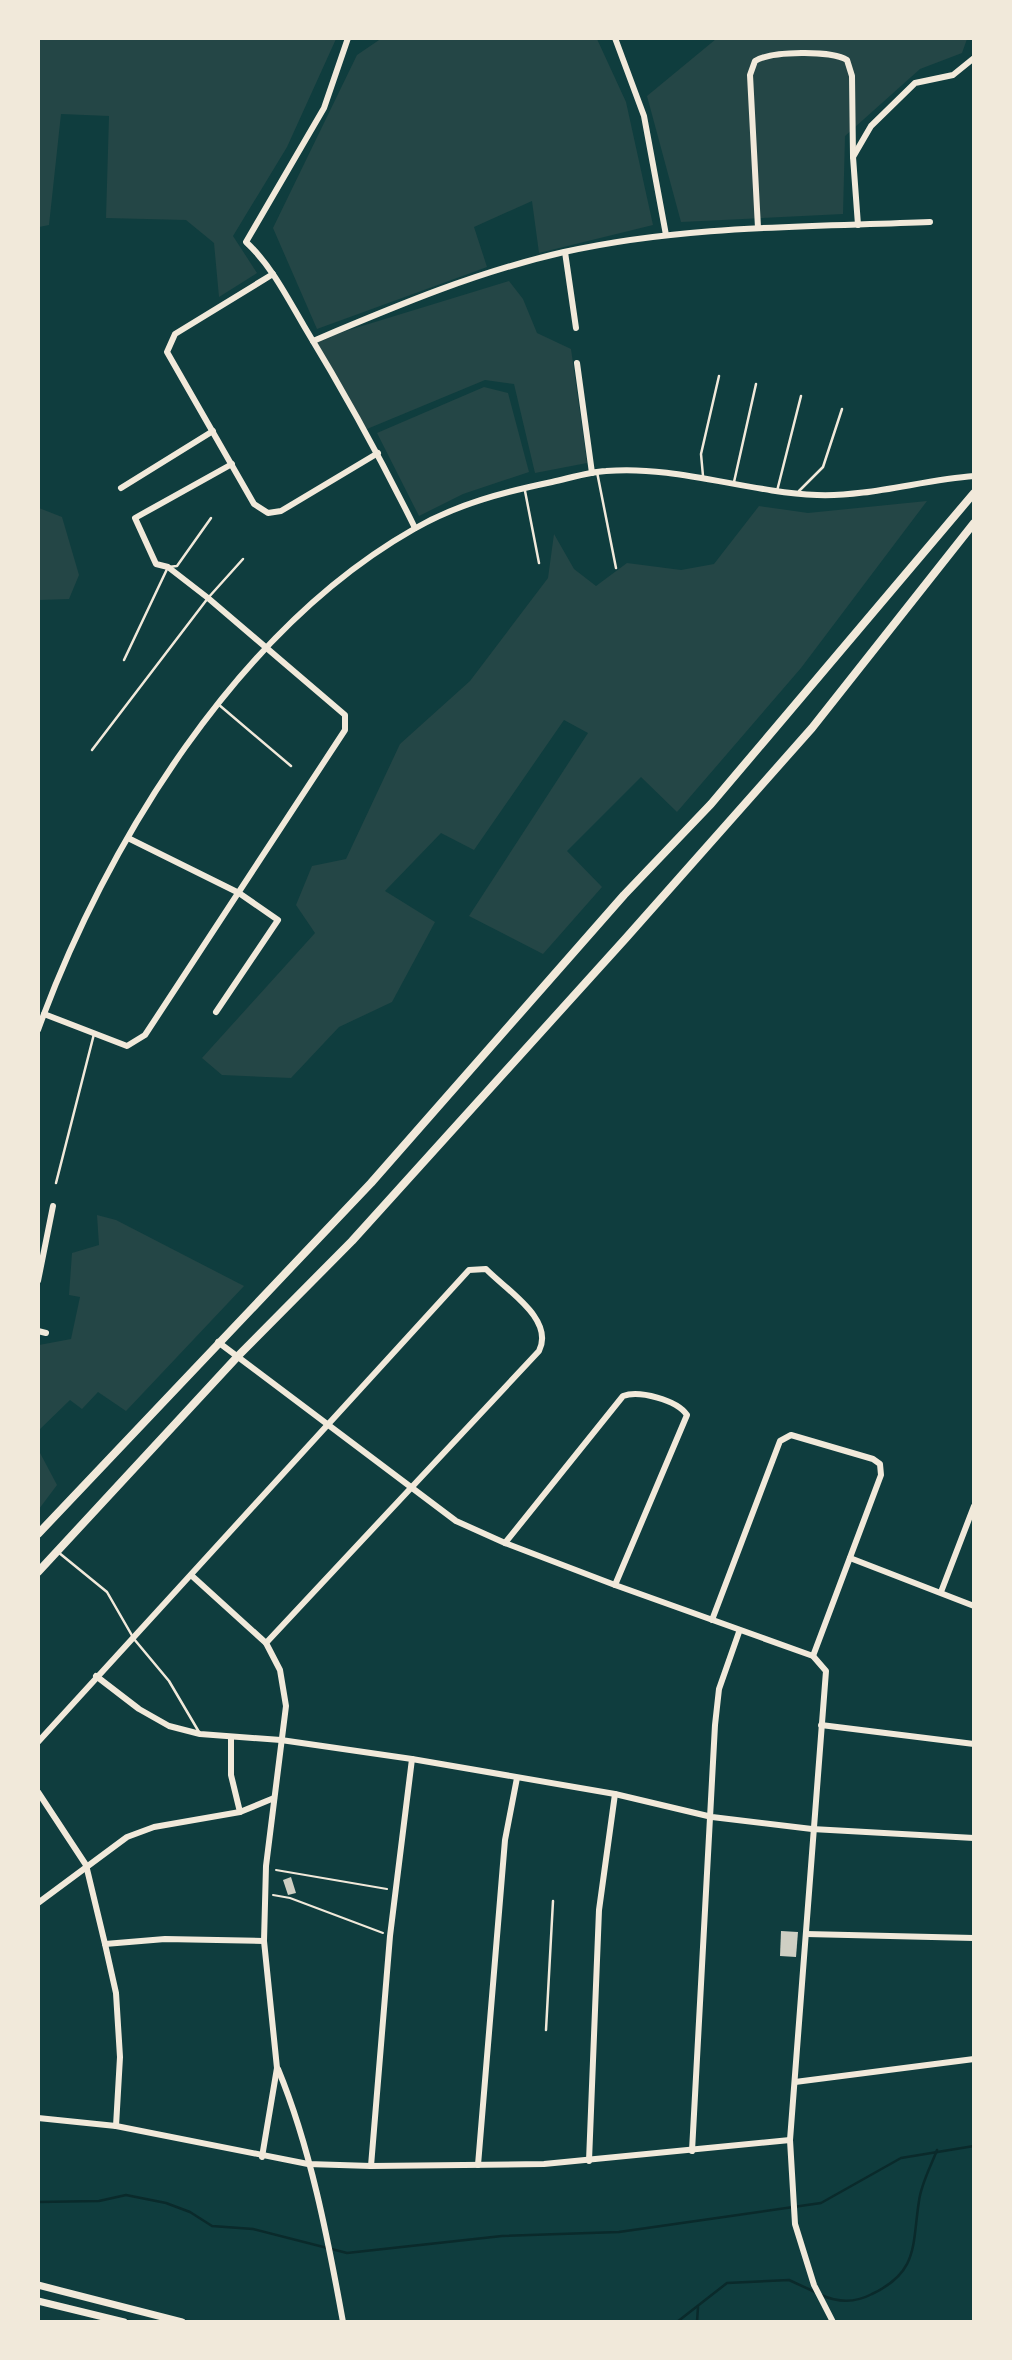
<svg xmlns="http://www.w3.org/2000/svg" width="1012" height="2360" font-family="'Exo 2',sans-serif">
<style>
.green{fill:#244646}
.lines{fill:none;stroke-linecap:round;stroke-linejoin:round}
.stream{stroke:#0a2a2b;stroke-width:2.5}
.building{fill:#cfcfc3}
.path{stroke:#f1e9da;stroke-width:2}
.service{stroke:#f1e9da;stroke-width:2.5}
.minor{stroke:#f1e9da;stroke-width:6}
.tertiary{stroke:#f1e9da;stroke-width:7}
.secondary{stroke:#f1e9da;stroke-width:8}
</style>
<rect width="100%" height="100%" fill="#0f3d3e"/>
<g class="green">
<polygon points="382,38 597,39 626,102 653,225 539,253 532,201 474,227 487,267 317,329 273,228 357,55"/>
<polygon points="38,39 336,39 287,147 233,236 257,273 219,297 214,243 186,220 106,218 109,116 61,114 49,225 39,227"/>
<polygon points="716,39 967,39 962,53 920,69 845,136 843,214 681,222 647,96"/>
<polygon points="509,281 523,299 537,333 571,349 587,463 535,473 514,384 485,380 367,429 313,341"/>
<polygon points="484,387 508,393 529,472 463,494 419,516 377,433"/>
<polygon points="927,501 801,668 677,812 641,777 567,851 602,887 543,954 469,916 588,733 564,720 474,850 441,833 385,891 435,922 392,1002 339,1027 291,1078 222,1075 202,1058 315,933 296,905 312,866 346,859 400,744 470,681 548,578 554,534 574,569 596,586 627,563 681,570 714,564 759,506 808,513"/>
<polygon points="39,508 62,517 79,575 69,599 39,600"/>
<polygon points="97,1215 116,1220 244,1286 126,1411 98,1392 82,1409 70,1400 39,1430 39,1345 71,1339 80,1297 69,1295 72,1253 99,1245"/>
<polygon points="39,1451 57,1485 39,1509 38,1509"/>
</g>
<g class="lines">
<g class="stream">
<polyline points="38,2202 99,2201 126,2195 166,2203 190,2212 212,2226 253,2229 347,2253 502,2236 619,2232 821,2203 901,2158 974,2146"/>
<path d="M 821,2295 C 839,2303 855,2303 872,2294 C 919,2272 912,2245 919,2201 C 921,2184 931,2166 937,2150"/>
<polyline points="677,2322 727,2283 789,2280 815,2292"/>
<polyline points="697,2322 698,2307"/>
</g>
</g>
<g class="building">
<polygon points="291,1877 296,1893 288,1895 283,1880"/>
<polygon points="781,1931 798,1932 796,1957 780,1956"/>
</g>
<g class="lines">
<g class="path">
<polyline points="276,1870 387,1889"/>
<polyline points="273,1895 290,1898 383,1933"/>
</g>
<g class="service">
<polyline points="597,472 616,568"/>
<polyline points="703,476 701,454 719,376"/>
<polyline points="734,482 756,384"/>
<polyline points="525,491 539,563"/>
<polyline points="777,491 801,396"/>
<polyline points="799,491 823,467 842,409"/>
<polyline points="124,660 168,567 177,566 211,518"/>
<polyline points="218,704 291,766"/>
<polyline points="92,750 208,598 243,559"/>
<polyline points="56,1183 94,1034"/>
<polyline points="58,1552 107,1592 134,1639 169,1681 199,1732"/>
<polyline points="546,2030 553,1901"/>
</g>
<g class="minor">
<path d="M 348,38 L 324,108 L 246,242 C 271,265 287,297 304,326 C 344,392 381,459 415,528"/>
<polyline points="615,38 644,116 666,235"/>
<polyline points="858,225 853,157 871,126 915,83 953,75 974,58"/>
<path d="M 758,228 L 750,75 L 755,61 C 771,51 832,50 847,60 L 852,76 L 853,157"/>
<polyline points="565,252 576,328"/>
<polyline points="273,274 175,334 167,352 254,504 268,513 281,511 378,453"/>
<path d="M 313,341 C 396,306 476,272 564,252 C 684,225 808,227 930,222"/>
<polyline points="577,363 592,473"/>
<polyline points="121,488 213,431"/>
<polyline points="130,839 239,893 278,920 216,1012"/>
<polyline points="44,1014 127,1046 145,1035 345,730 345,715 208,598 168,567 156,564 135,518 232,464"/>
<path d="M 38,1030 C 106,843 238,629 414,529 C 457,504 504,492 552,482 C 570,478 588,472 606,471 C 676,465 746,492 817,495 C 868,497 922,480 974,476"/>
<polyline points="38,1281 53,1206"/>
<polyline points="38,1331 46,1333"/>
<polyline points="218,1342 456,1521 505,1543 615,1585 813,1656 826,1671 790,2140 795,2224 814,2285 833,2322"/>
<path d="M 505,1543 L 623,1396 C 639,1390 677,1400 687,1415 L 615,1585"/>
<polyline points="850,1558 974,1606"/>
<polyline points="191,1575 266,1643 280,1670 286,1706 266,1866 264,1941 277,2068 262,2157"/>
<polyline points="941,1592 974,1506"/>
<polyline points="712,1620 780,1441 791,1435 873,1459 880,1464 881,1475 813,1656"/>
<polyline points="96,1676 139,1709 169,1726 200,1734 281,1740 412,1759 615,1794 712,1817 812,1829 974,1838"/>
<polyline points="821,1725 974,1744"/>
<polyline points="231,1737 231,1775 240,1812"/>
<path d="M 38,1742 L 469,1270 L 486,1269 C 506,1290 555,1319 539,1351 L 266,1643"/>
<polyline points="38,1792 86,1865 105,1944 116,1993 120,2057 116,2126"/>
<polyline points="38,1903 127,1837 154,1827 240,1812 274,1798"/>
<polyline points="806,1934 974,1938"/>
<polyline points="105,1944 165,1939 264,1941"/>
<path d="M 278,2069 C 310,2146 328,2239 343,2322"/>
<polyline points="795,2082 974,2059"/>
<polyline points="38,2118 116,2126 308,2164 371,2166 544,2164 790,2140"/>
<polyline points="692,2151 715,1725 719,1689 739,1632"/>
<polyline points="589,2161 599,1910 615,1794"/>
<polyline points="478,2165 505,1840 517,1778"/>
<polyline points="371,2166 390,1936 412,1759"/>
</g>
<g class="tertiary">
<polyline points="38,2285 182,2322"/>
<polyline points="38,2301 124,2322"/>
</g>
<g class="secondary">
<polyline points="38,1534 371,1183 624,895 711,804 974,493"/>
<polyline points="38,1572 238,1356 352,1241 626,938 812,728 974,523"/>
</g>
</g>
<rect width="1012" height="2360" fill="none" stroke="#f1e9da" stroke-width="80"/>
</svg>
